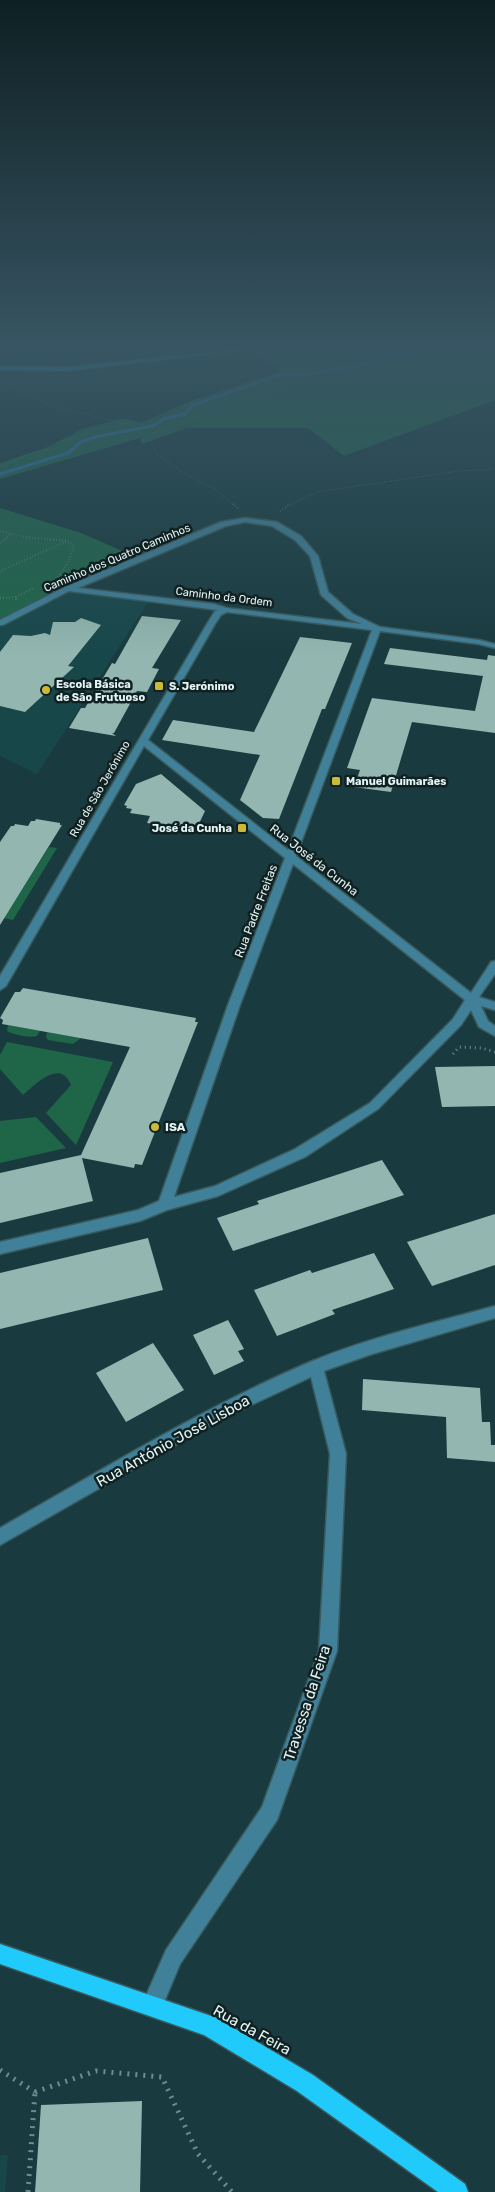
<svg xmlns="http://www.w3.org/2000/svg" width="495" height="2192" font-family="Rubik,sans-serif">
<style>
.built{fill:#18474a}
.green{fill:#1f6649}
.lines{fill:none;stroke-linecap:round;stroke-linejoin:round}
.stream{stroke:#2f74a8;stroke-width:3}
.building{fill:#93b7b0}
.minor-casing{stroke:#39595c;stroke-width:3}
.major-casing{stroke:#39595c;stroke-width:3}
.path-far3{stroke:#708b8e;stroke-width:1;stroke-dasharray:0.5 2;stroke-linecap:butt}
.path-far2{stroke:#708b8e;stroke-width:2;stroke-dasharray:0.5 2.5;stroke-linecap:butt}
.path-far1{stroke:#708b8e;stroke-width:3;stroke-dasharray:1 4;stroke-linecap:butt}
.path{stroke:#708b8e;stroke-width:5;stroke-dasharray:2 6;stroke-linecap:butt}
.minor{fill:#408098;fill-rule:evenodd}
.major{fill:#20cafb;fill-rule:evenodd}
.poi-dot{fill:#ccb938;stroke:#112021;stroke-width:2}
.labels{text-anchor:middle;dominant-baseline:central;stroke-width:5;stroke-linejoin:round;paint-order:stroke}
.far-street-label{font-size:11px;fill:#e2f5f6;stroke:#112021}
.far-poi-label{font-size:11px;font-weight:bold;fill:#e2f5f6;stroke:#112021;text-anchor:start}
.street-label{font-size:12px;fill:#e2f5f6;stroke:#112021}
.poi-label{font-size:12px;font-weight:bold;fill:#e2f5f6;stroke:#112021;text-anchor:start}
.near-street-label{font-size:15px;fill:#e2f5f6;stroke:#112021}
</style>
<rect width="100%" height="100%" fill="#193b3f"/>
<g class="built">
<polygon points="68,589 150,599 37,774 0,756 0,623"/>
<polygon points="0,2155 8,2155 5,2192 0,2192"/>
</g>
<g class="green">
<polygon points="249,349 495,349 495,400 344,456 308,428 187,428 142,444 140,438 0,479 0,463 48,447 82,429 125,418 141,423 188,402 282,370"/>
<polygon points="0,508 81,533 141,559 68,589 0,623"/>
<polygon points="49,847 57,848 13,920 4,918"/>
<path d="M 8,1025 L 40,1031 L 37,1036 C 29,1038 15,1035 7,1031 Z"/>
<polygon points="47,1032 81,1038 73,1044 48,1040 46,1037"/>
<path d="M 7,1042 L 113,1062 L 76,1145 L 46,1113 L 71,1085 C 60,1058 35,1085 23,1095 L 0,1069 L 0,1055 Z"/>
<polygon points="36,1117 66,1148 0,1163 0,1121"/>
</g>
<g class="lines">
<polyline class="stream" points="0,474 68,453 81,442 99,436 153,426 164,419 185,414 193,405 283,374 309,374 372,363 406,352 476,349"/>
</g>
<g class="building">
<polygon points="142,616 181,620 152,668 159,669 147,692 137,691 114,733 112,733 116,736 69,728 81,708 85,708 112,663 115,664"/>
<polygon points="81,618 101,625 68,666 74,667 25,712 0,706 0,652 13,635 31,636 45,633 50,635 53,622 75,622"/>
<polygon points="300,637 352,643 325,709 322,709 279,819 263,818 240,800 260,755 162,740 173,720 254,732"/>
<polygon points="390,648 487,660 488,655 495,656 495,733 412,722 391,792 354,787 360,770 347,768 372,698 475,711 483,676 384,664"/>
<polygon points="161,774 205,811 196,830 147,823 150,816 130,813 132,809 126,808 127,806 124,805 136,784"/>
<polygon points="36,819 60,823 60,825 62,825 0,925 0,842 11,826 14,826 15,824 28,826 31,821 35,821"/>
<polygon points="23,988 196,1018 195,1022 198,1022 142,1165 135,1164 134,1168 82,1158 93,1201 0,1223 0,1173 81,1155 130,1047 2,1024 3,1020 0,1018 15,992 20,992"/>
<polygon points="495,1066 495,1106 442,1107 435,1067"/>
<polygon points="382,1160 404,1195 233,1251 217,1218 259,1204 257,1201"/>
<polygon points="495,1214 495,1265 432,1286 407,1242"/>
<polygon points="148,1238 163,1290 0,1329 0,1273"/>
<polygon points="374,1253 394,1289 332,1310 335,1314 277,1336 254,1290 310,1270 312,1273"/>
<polygon points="228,1320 244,1349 238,1351 244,1361 214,1375 193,1335"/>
<polygon points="153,1343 184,1390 126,1422 96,1373"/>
<polygon points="363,1379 480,1388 482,1422 490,1422 491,1445 495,1445 495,1462 447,1458 446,1417 362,1410"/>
<polygon points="142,2101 140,2192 35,2192 41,2105"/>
</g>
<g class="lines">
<defs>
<g id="minor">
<path d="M 245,518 L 277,522 L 301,536 L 318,556 L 328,592 L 353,614 L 380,627 L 479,640 L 495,644 L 495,648 L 479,644 L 380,631 L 296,856 L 471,993 L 491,962 L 495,961 L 495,974 L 479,997 L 495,1002 L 495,1010 L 481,1006 L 488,1021 L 495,1026 L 495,1036 L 479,1027 L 471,1010 L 461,1025 L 378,1109 L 305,1157 L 218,1196 L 167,1210 L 140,1221 L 0,1254 L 0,1242 L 138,1210 L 159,1201 L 228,1005 L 285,858 L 144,746 L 6,986 L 0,990 L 0,976 L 207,624 L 215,611 L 218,610 L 69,591 L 3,625 L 0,625 L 0,620 L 65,587 L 221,522 ZM 245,522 L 272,526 L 295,540 L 310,556 L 321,595 L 347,618 L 362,624 L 227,608 L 214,604 L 78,588 L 226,526 ZM 227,612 L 372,630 L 288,850 L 148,740 L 215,624 L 221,615 ZM 293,864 L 465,1000 L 453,1019 L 370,1103 L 295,1149 L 215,1186 L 174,1197 L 240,1005 Z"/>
<path d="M 495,1306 L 495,1318 L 369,1355 L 324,1371 L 346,1454 L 337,1651 L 277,1820 L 180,1964 L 160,2012 L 153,2016 L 146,2012 L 142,2005 L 166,1950 L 262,1807 L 319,1651 L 330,1454 L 311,1377 L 219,1420 L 0,1545 L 0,1528 C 102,1470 202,1408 310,1362 C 370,1337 433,1323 495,1306 Z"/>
</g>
<g id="major">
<polygon points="242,349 256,349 67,371 0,370 0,366 67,367"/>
<polygon points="0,1944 217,2018 313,2075 465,2184 468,2192 438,2192 297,2091 204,2035 0,1964"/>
</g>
</defs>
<use href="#minor" class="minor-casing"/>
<use href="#major" class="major-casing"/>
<g class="path-far3">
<path d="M 5,382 C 40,407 82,413 123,423"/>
<polyline points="145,434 172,429 192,418 212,414 223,405 243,396 271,391 288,382 316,380 365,372 407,360 414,355 454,355 495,351"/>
<polyline points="0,467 26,455 57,448 68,440 89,431 129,423 144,431 158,455 185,474 215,489 235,506"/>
<polyline points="288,506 316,492 459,471 495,469"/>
</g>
<g class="path-far2">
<polyline points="233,504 239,509"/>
<polyline points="280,511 290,504"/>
<polyline points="0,531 25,537 67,541 0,571"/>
<polyline points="0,543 11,535"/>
<polyline points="58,577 68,563 74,546 67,541"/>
<polyline points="0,598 16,597"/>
<polyline points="16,600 16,597 34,588"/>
</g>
<polyline class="path-far1" points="453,1054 459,1047 482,1048 495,1052"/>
<g class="path">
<polyline points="0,2070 35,2092"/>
<polyline points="35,2092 96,2071 162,2077 198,2154 232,2192"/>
<polyline points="28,2192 35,2092"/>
</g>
<use href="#minor" class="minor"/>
<use href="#major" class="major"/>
</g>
<linearGradient id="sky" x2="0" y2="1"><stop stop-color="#0e2023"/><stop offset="0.53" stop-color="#385563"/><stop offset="1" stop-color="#385563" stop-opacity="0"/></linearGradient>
<rect width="495" height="655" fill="url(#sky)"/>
<g class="poi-dot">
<rect x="154" y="681" width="10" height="10" rx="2.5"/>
<circle cx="46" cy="690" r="5"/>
<rect x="331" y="776" width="10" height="10" rx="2.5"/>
<rect x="237" y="823" width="10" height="10" rx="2.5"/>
<circle cx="155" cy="1127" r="5"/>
</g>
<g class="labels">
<g class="far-street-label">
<text transform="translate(117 558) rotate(-23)">Caminho dos Quatro Caminhos</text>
<text transform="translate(224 597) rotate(7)">Caminho da Ordem</text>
<text transform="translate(100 789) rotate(-60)">Rua de São Jerónimo</text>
</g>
<g class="far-poi-label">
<text x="56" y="684">Escola Básica<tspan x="56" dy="13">de São Frutuoso</tspan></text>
<text x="169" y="686">S. Jerónimo</text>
<text x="346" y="781">Manuel Guimarães</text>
<text x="232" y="828" text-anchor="end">José da Cunha</text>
</g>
<g class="street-label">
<text transform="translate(314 860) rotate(38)">Rua José da Cunha</text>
<text transform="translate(256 911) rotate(-69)">Rua Padre Freitas</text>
</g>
<g class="poi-label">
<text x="165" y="1127">ISA</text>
</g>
<g class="near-street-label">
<text transform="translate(173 1441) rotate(-29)">Rua António José Lisboa</text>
<text transform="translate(307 1703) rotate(-72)">Travessa da Feira</text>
<text transform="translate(252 2030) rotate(29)">Rua da Feira</text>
</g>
</g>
</svg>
